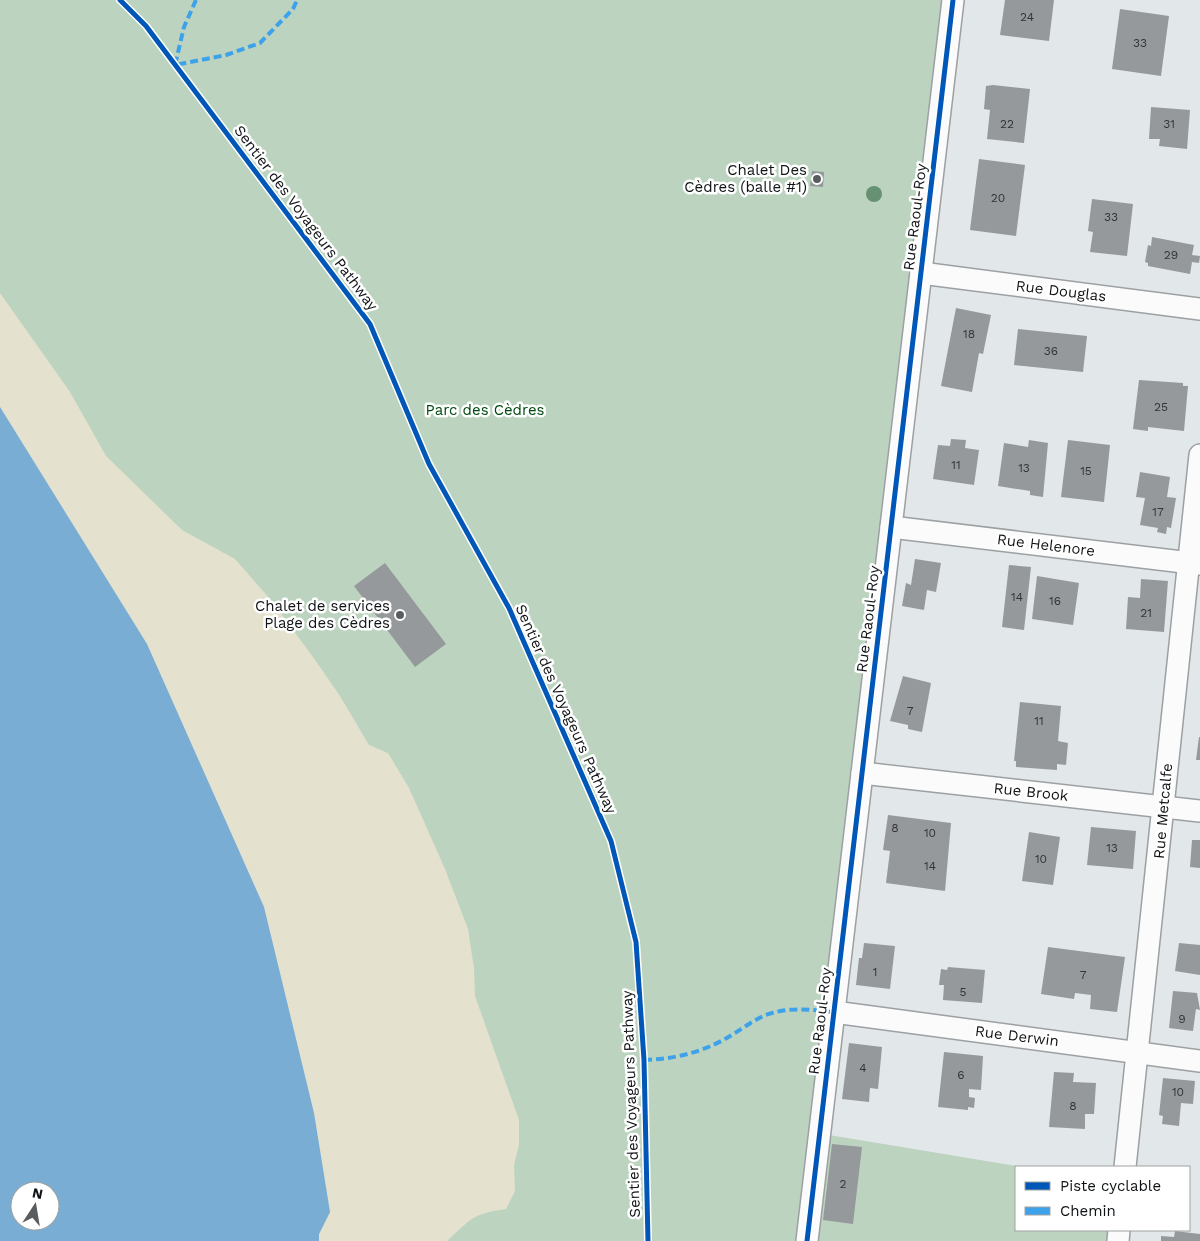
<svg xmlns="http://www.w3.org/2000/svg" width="1200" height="1241" font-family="'Work Sans',sans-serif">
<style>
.green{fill:#bcd4bf}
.sand{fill:#e4e1ce}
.water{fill:#79add4;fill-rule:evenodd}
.building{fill:#96999c}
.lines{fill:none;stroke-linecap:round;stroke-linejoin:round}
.street-casing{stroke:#9ca0a2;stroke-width:24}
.street{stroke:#fbfbfc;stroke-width:21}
.quiet{stroke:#3da2ea;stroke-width:4;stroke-dasharray:8 4;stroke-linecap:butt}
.cycleway-casing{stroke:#fff;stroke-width:8}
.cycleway{stroke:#0057b8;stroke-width:5}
.tree{fill:#669172}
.poi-dot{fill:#5a5d60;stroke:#fff;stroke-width:2}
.labels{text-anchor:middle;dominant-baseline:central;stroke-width:5;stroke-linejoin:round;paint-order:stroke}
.number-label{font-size:12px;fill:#323437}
.poi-label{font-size:15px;fill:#101315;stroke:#fff;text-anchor:end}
.street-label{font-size:15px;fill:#101315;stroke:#fff}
.park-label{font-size:15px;fill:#004a10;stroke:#fff}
</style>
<rect width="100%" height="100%" fill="#e2e7ea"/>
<polygon class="green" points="0,0 953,0 811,1132 1023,1167 1016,1167 1016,1230 1119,1230 1118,1241 319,1241 319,1234 147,644 0,407"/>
<path class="sand" d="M 0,293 L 70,392 L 106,456 L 182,530 L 235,559 L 271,600 L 313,657 L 340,696 L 369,745 L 388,753 L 409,788 L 445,869 L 468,929 L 474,968 L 475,996 L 519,1120 L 519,1145 L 514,1165 L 515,1191 L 506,1209 C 472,1214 472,1218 447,1241 L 319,1241 L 319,1234 L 330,1212 L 147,644 L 0,407 Z"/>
<path class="water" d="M 0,407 L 147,644 L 264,907 L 314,1113 L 330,1212 L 319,1234 L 319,1241 L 0,1241 ZM 20,1191 L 50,1191 L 50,1221 L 20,1221 Z"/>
<g class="building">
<polygon points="1005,0 1054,0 1049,41 1000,35"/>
<polygon points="1120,9 1169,16 1161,76 1112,69"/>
<polygon points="993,85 1030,89 1024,143 987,139 990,110 984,109 986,86"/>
<polygon points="1151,107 1190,110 1187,149 1159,146 1160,139 1149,139"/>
<polygon points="979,159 1025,165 1016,236 970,230"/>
<polygon points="812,171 824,172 823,187 810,186"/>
<polygon points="1092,199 1133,204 1127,256 1090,252 1093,232 1088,231"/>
<polygon points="1152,237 1194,245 1192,255 1200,256 1199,263 1192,262 1190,274 1148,266 1148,263 1145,262 1148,245 1151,246"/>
<polygon points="956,308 991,315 983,354 979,353 972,392 941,386"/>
<polygon points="1018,329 1087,336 1083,372 1014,365"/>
<polygon points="1139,380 1183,383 1183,386 1188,386 1184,431 1148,427 1148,431 1133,429"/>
<polygon points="951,439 966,440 965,448 979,450 974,485 933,479 938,445 950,446"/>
<polygon points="1029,440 1048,443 1043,497 1030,495 1030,491 998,486 1004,443 1028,447"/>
<polygon points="1068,440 1110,445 1104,502 1061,497"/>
<polygon points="1140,472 1170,477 1167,497 1176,498 1171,528 1167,527 1166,534 1157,532 1158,528 1140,525 1145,498 1136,497"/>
<polygon points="915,559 941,563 936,592 927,590 924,610 902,606 906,583 911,585"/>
<polygon points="385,563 446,644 415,667 354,586"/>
<polygon points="1009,565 1031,567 1024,630 1002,627"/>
<polygon points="1037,576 1079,583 1073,625 1032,619"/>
<polygon points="1141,579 1168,581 1164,632 1126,629 1128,597 1140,598"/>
<polygon points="903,676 931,683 922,732 908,729 908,725 890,721"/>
<polygon points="1020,702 1061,706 1058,741 1068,743 1066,765 1057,764 1057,770 1016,767 1016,761 1014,761"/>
<polygon points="1199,737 1200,737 1200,760 1196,760"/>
<polygon points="888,815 951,823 945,891 886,883 890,851 883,850"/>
<polygon points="1091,827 1136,831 1133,869 1087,865"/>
<polygon points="1029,832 1060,837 1053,885 1022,881"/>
<polygon points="1192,840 1200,840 1200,868 1190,867"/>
<polygon points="864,943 895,946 890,989 856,985 859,958 862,958"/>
<polygon points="1179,943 1200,945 1200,975 1175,971"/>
<polygon points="1048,947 1125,957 1117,1012 1090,1009 1091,995 1075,993 1074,999 1041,994"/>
<polygon points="948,967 985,970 982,1003 943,1000 944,985 939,985 941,969 947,970"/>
<polygon points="1173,991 1197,993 1200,1010 1196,1009 1193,1031 1169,1028"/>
<polygon points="849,1043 882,1047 878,1089 870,1088 869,1102 842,1099"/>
<polygon points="944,1052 983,1056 981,1090 969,1089 969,1097 975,1098 974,1108 968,1107 968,1110 938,1107"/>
<polygon points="1054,1072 1074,1073 1073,1082 1096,1083 1094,1114 1085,1114 1085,1129 1049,1127"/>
<polygon points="1163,1078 1195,1081 1193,1104 1181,1103 1179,1126 1162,1124 1163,1116 1159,1115"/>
<polygon points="832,1144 862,1147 853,1224 823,1220"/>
<polygon points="1175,1231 1200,1234 1200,1241 1161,1241 1161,1236 1174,1237"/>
</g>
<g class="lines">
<defs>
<g id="street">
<polyline points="921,273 1200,309"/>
<polyline points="891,527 1200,564"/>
<polyline points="862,773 1200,811"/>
<polyline points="834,1012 1200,1061"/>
<polyline points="1125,1167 1200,455"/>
<polyline points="807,1241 953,0"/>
<polyline points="1118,1241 1119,1230"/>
</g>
</defs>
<use href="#street" class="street-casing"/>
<use href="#street" class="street"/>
<g class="quiet">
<polyline points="196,0 184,27 175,65 226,55 260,43 293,9 297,0"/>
<path d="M 644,1060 C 673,1059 700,1053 725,1039 C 740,1031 756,1017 772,1013 C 793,1007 812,1010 834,1012"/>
</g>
<defs>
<g id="cycleway">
<polyline points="120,0 146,26 370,324 429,464 509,608 611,841 636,942 644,1060 648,1241"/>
<polyline points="807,1241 953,0"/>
</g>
</defs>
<use href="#cycleway" class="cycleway-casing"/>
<use href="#cycleway" class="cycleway"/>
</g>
<circle class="tree" cx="874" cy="194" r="8"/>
<g class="poi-dot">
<circle cx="817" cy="179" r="5"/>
<circle cx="400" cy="615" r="5"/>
</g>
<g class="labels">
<g class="number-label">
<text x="1027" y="17">24</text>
<text x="1140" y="43">33</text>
<text x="1007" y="124">22</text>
<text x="1169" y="124">31</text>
<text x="998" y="198">20</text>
<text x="1111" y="217">33</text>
<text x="1171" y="255">29</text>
<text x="969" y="334">18</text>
<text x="1051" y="351">36</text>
<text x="1161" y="407">25</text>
<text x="956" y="465">11</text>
<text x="1024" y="468">13</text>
<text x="1086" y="471">15</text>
<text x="1158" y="512">17</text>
<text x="1017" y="597">14</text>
<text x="1055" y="601">16</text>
<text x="1146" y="613">21</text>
<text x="910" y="711">7</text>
<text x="1039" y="721">11</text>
<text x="895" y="828">8</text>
<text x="930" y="833">10</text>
<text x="1112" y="848">13</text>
<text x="1041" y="859">10</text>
<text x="930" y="866">14</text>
<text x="875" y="972">1</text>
<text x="1083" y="975">7</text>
<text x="963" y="992">5</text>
<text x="1182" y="1019">9</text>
<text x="863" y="1068">4</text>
<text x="961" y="1075">6</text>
<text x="1178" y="1092">10</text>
<text x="1073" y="1106">8</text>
<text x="843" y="1184">2</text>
</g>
<g class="poi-label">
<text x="807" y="170">Chalet Des<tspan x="807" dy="17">Cèdres (balle #1)</tspan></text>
<text x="390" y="606">Chalet de services<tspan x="390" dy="17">Plage des Cèdres</tspan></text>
</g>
<g class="street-label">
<text transform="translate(915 217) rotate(-83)">Rue Raoul-Roy</text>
<text transform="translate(306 218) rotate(53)">Sentier des Voyageurs Pathway</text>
<text transform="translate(1061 291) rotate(7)">Rue Douglas</text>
<text transform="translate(1046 545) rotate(7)">Rue Helenore</text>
<text transform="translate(868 619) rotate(-83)">Rue Raoul-Roy</text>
<text transform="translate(566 709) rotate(66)">Sentier des Voyageurs Pathway</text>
<text transform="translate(1031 792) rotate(6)">Rue Brook</text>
<text transform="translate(1163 811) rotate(-85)">Rue Metcalfe</text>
<text transform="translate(820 1021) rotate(-83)">Rue Raoul-Roy</text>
<text transform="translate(1017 1036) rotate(7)">Rue Derwin</text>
<text transform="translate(631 1104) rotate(-92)">Sentier des Voyageurs Pathway</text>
</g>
<g class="park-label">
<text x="485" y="410">Parc des Cèdres</text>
</g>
</g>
<rect x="1015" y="1166" width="175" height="65" fill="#ffffff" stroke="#9fa1a1"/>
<rect x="1025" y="1182" width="25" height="8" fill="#0057b8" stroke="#9fa1a1"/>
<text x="1060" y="1191" font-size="15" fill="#101315">Piste cyclable</text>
<rect x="1025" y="1207" width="25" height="8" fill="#3da2ea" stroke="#9fa1a1"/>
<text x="1060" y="1216" font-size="15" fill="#101315">Chemin</text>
<g transform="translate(35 1206) rotate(12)"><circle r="24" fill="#ffffff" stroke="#9fa1a1"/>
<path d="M0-4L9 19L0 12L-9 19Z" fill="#5a5d60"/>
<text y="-8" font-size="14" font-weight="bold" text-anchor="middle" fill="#101315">N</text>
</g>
</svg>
